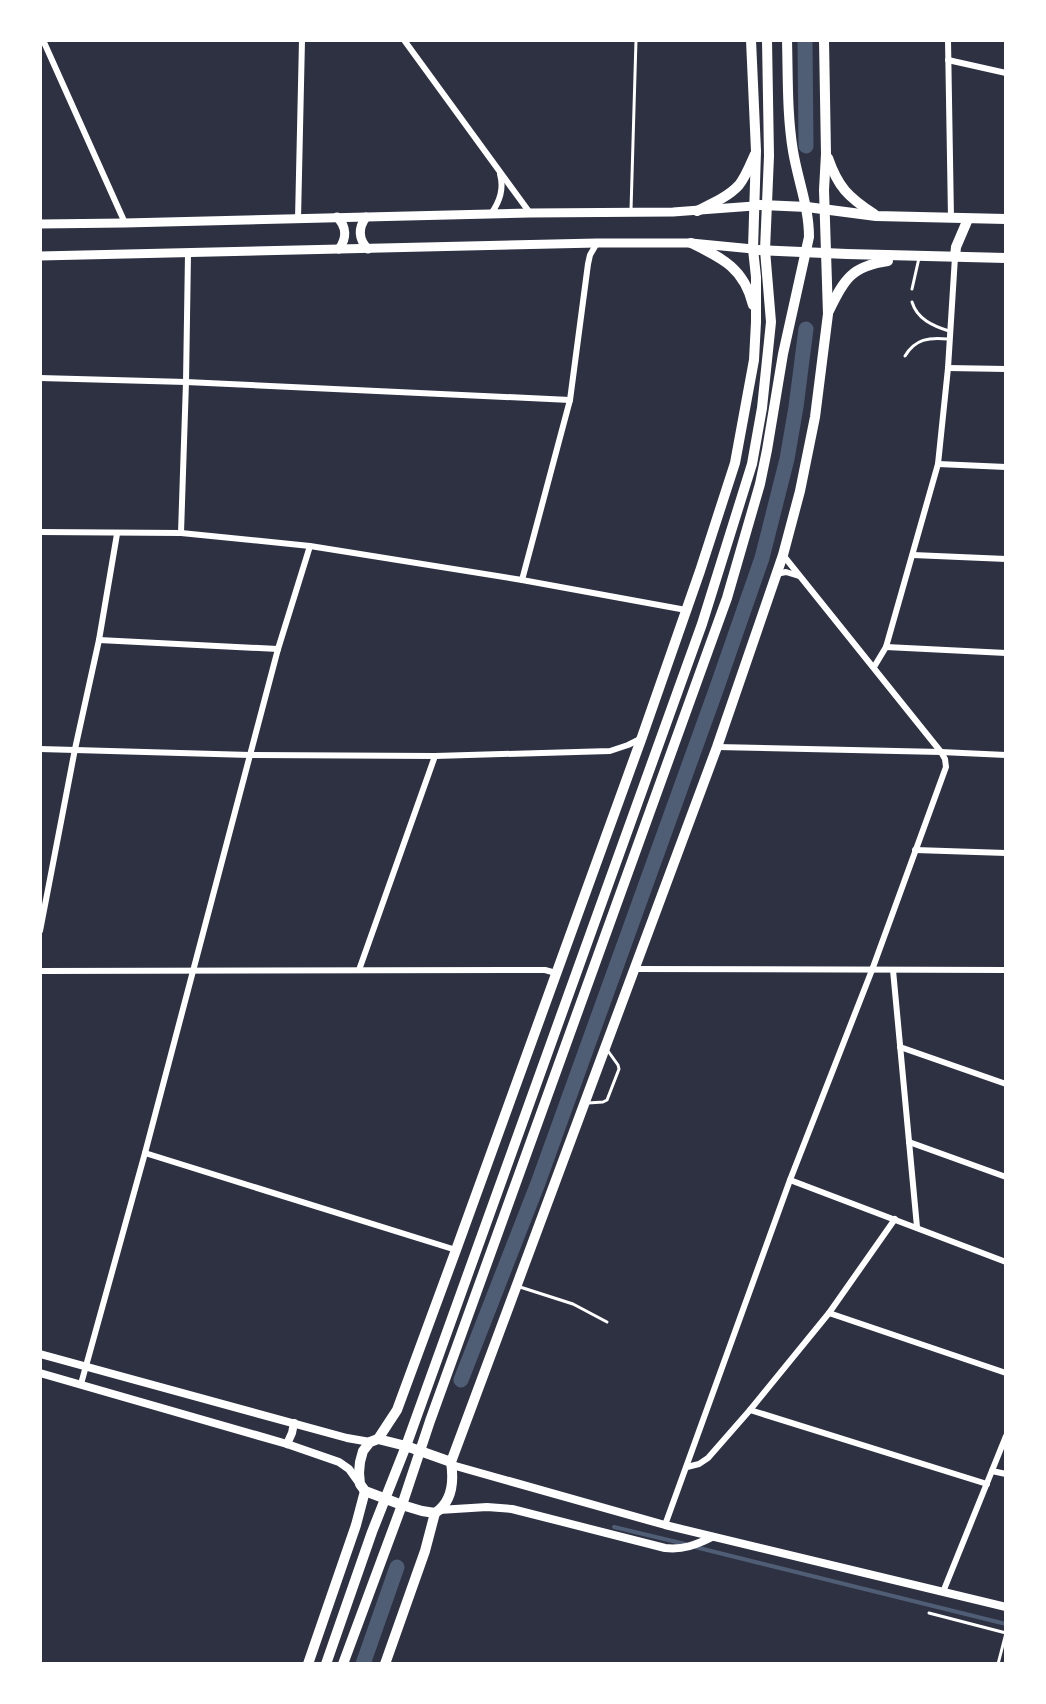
<svg xmlns="http://www.w3.org/2000/svg" width="1046" height="1704" font-family="'Roboto Condensed',sans-serif">
<style>
.lines{fill:none;stroke-linecap:round;stroke-linejoin:round}
.stream{stroke:#4f5d75;stroke-width:4}
.canal{stroke:#4f5d75;stroke-width:15}
.service{stroke:#fff;stroke-width:3}
.minor{stroke:#fff;stroke-width:6}
.tertiary{stroke:#fff;stroke-width:8}
.secondary{stroke:#fff;stroke-width:9}
.primary{stroke:#fff;stroke-width:10}
</style>
<rect width="100%" height="100%" fill="#2d3142"/>
<g class="lines">
<g class="stream">
<polyline points="614,1527 685,1544"/>
<polyline points="695,1547 1006,1624"/>
</g>
<g class="canal">
<polyline points="805,40 806,146"/>
<polyline points="461,1380 538,1183 716,690 762,558 787,459 796,407 806,329"/>
<polyline points="363,1664 397,1567"/>
</g>
<g class="service">
<polyline points="631,210 636,40"/>
<polyline points="912,289 919,258"/>
<path d="M 912,302 C 917,319 933,326 949,331"/>
<path d="M 905,356 C 915,339 929,337 948,339"/>
<polyline points="588,1103 603,1102 607,1100 619,1069 618,1065 608,1051"/>
<polyline points="520,1287 573,1304 607,1322"/>
<polyline points="929,1613 1006,1633"/>
<polyline points="998,1664 1006,1633"/>
</g>
<g class="minor">
<polyline points="43,40 125,223"/>
<polyline points="404,40 530,213"/>
<polyline points="948,40 951,218"/>
<polyline points="948,60 1006,73"/>
<path d="M 491,214 C 500,201 504,189 500,174"/>
<polyline points="298,219 302,40"/>
<polyline points="948,368 1006,369"/>
<polyline points="40,378 186,382 570,400"/>
<polyline points="938,464 1006,467"/>
<polyline points="40,532 181,533 310,546 522,580 686,610"/>
<polyline points="181,533 186,382 188,254"/>
<polyline points="913,555 1006,559"/>
<polyline points="776,574 786,572 799,576"/>
<polyline points="522,580 570,400 588,264 590,255 597,243"/>
<polyline points="99,640 278,649"/>
<polyline points="886,647 1006,653"/>
<polyline points="874,667 886,647 938,464 948,368 955,257"/>
<polyline points="717,747 941,752 1006,755"/>
<polyline points="40,749 250,755 435,756 610,751 628,745 642,738"/>
<polyline points="915,850 1006,853"/>
<polyline points="40,931 75,749 99,640 117,534"/>
<polyline points="634,969 1006,970"/>
<polyline points="359,970 435,756"/>
<polyline points="893,970 917,1227"/>
<polyline points="40,971 545,970 556,973"/>
<polyline points="900,1047 1006,1084"/>
<polyline points="909,1142 1006,1177"/>
<polyline points="145,1153 456,1250"/>
<polyline points="790,1180 1006,1262"/>
<polyline points="829,1313 1006,1373"/>
<polyline points="81,1384 145,1153 278,649 310,546"/>
<polyline points="750,1410 987,1484"/>
<polyline points="687,1467 699,1464 708,1458 750,1410 829,1313 895,1219"/>
<polyline points="992,1471 1006,1474"/>
<polyline points="665,1525 790,1180 872,970 946,767 945,759 941,752 783,555"/>
<polyline points="943,1592 1006,1436"/>
</g>
<g class="tertiary">
<polyline points="40,1354 347,1438 370,1442"/>
<polyline points="40,1373 287,1444 339,1462 349,1469 359,1483"/>
<polyline points="287,1444 292,1433 294,1423"/>
<polyline points="452,1465 665,1525 1006,1607"/>
<path d="M 439,1510 L 487,1507 L 512,1509 L 665,1548 C 683,1550 696,1545 712,1537"/>
</g>
<g class="secondary">
<path d="M 337,217 C 347,227 347,238 339,249"/>
<path d="M 366,217 C 358,228 358,239 368,249"/>
<polyline points="40,224 125,223 530,213 673,212 754,206"/>
<polyline points="40,256 597,243 691,243 753,249"/>
</g>
<g class="primary">
<path d="M 828,158 C 838,187 848,197 874,214"/>
<polyline points="760,205 807,207 876,216 1006,219"/>
<path d="M 697,211 C 711,204 728,197 739,185 C 746,176 750,165 755,154"/>
<path d="M 691,243 C 722,258 744,268 753,305"/>
<polyline points="759,250 847,254 1006,258"/>
<polyline points="955,257 956,247 968,219"/>
<path d="M 829,311 C 844,279 852,266 888,261"/>
<polyline points="378,1439 397,1410 456,1250 642,737 700,571 735,463 754,360 756,322 756,277 753,249 756,151 751,40"/>
<path d="M 451,1462 L 406,1446 L 378,1439 L 370,1442 L 363,1451 L 360,1462 L 359,1473 L 360,1484 L 365,1491 L 402,1505 L 422,1511 L 435,1513 C 452,1502 454,1481 451,1462 L 717,747 L 783,555 L 800,491 L 815,417 L 828,314 L 824,190 L 826,154 L 824,40"/>
<polyline points="308,1664 356,1525 365,1491"/>
<polyline points="326,1664 372,1532 406,1446 702,624 752,464 762,408 771,322 765,250 769,156 767,40"/>
<path d="M 343,1664 L 402,1505 L 430,1421 L 727,598 L 760,484 L 767,450 L 783,354 L 809,237 C 809,207 798,181 793,151 C 787,115 788,77 787,40"/>
<polyline points="385,1664 425,1551 435,1513"/>
</g>
</g>
<rect width="1046" height="1704" fill="none" stroke="#ffffff" stroke-width="84"/>
</svg>
